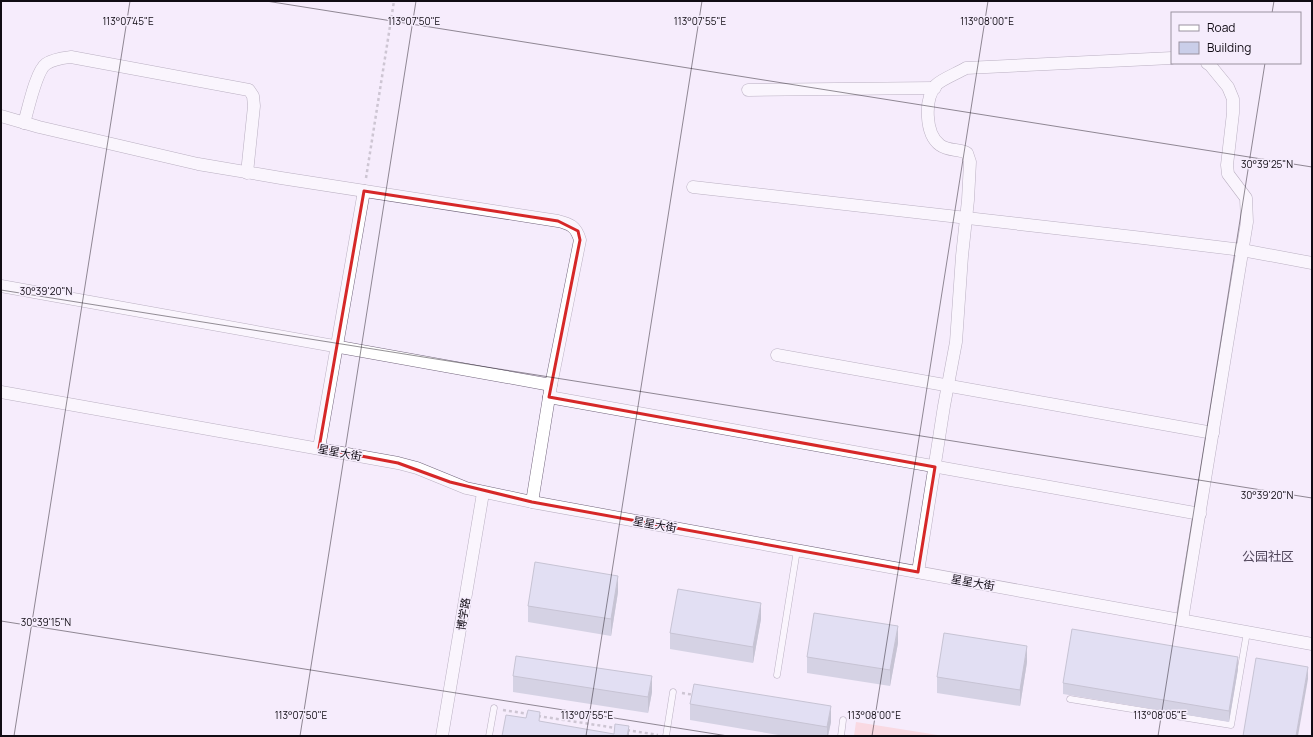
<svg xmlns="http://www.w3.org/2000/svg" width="1313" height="737" font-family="Manrope,'Noto Sans SC',sans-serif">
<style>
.green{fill:#fcc0c3}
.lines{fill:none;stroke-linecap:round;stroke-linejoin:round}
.service-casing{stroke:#72657c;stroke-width:7}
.minor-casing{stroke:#72657c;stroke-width:13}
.path{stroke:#9d96a3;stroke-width:2.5;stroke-dasharray:3 3;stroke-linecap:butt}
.service{stroke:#fff;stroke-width:6}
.minor{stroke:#fff;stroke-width:12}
.wall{fill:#aeb1c8}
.shaded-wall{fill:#8d90a3}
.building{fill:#cacee9;stroke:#8d90a3}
.marked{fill:none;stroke:#d62828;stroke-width:3;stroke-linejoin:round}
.ticks{fill:none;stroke:#110c14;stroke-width:1;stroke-opacity:0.45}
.labels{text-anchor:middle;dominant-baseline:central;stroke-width:3;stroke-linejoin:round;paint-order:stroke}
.street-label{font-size:11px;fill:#110c14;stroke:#f5ecfc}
.quarter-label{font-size:13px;fill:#53475c;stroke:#f5ecfc}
.ticks-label{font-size:10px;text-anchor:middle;fill:#110c14;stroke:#f5ecfc;stroke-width:3;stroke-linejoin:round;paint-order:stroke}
</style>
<rect width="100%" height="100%" fill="#f5ecfc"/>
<polygon class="green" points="856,722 944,736 854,736"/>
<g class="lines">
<defs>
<g id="service">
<polyline points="777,675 797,550"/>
<polyline points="1070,699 1231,725 1247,632"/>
<polyline points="489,736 494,708"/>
<polyline points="666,736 673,692"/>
<polyline points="841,736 843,720"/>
</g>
<g id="minor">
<polyline points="748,90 935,88"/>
<path d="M 1,116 L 39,127 L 198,164 L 281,178 L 558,221 C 570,224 576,226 580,240 L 551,385 L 532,502"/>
<path d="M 24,123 C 28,110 36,71 46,64 C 53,59 63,58 71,57 L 249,90 L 253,96 L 254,106 L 247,173"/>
<polyline points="693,187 1143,238 1242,250 1312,263"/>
<polyline points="1,286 551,385"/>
<polyline points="777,355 1213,433"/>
<polyline points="1,392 398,463 417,468 466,488 532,502 1312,644"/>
<polyline points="549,397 1200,514"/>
<polyline points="319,448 364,191"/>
<path d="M 918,572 L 944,406 L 956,342 L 962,256 L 968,200 L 970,162 L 967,153 C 959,149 948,151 940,145 C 925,134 924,99 936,85 C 942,79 958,73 966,68 L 1172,58"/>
<polyline points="1182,620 1247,222 1246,198 1228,174 1227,165 1233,113 1233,99 1228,87 1210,65 1207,63"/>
<polyline points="442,736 483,493"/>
</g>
</defs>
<use href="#service" class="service-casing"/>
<use href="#minor" class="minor-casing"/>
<g class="path">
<polyline points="366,178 394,1"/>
<polyline points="682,693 695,695"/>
<polyline points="503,710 529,714"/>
<polyline points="538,716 616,728"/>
<polyline points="627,730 658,735"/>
</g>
<use href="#service" class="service"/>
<use href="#minor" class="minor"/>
</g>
<g class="wall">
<polygon points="618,592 611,636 528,622 528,606"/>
<polygon points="761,619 753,663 670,649 670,633"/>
<polygon points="898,643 890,686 807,673 807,657"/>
<polygon points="1027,662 1020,706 937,693 937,677"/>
<polygon points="1238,669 1229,722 1063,694 1063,683"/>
<polygon points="513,676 652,692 648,713 513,692"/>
<polygon points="690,704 831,722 828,736 784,736 690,720"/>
</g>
<g class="shaded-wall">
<polygon points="618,576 618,592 611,636 611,619"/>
<polygon points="761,603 761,619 753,663 753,647"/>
<polygon points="898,626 898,643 890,686 890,670"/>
<polygon points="1027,646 1027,662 1020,706 1020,690"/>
<polygon points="1238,657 1238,669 1229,722 1229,711"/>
<polygon points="1308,667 1308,679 1298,736 1296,736"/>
<polygon points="652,676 652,692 648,713 648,697"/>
<polygon points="831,706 831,722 828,736 827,736 827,727"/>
<polygon points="629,726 629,736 627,736"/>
</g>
<g class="building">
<polygon points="535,562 618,576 611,619 528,606"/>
<polygon points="678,589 761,603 753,647 670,633"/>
<polygon points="814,613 898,626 890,670 807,657"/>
<polygon points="1072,629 1238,657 1229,711 1063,683"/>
<polygon points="944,633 1027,646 1020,690 937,677"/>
<polygon points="516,656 652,676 648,697 513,676"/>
<polygon points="1256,658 1308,667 1296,736 1243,736"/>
<polygon points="694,684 831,706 827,727 690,704"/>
<polygon points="528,710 540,712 539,721 614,734 615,724 629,726 627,736 502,736 506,715 526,718"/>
</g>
<path d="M0 0H1313V737H0ZM 364,191 L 558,221 L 578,231 L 580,240 L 549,397 L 935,467 L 918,572 L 532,502 L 450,482 L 398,463 L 319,448 Z" fill="#f5ecfc" fill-opacity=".55" fill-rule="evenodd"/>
<path class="marked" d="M 364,191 L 558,221 L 578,231 L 580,240 L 549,397 L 935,467 L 918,572 L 532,502 L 450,482 L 398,463 L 319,448 Z"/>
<path class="ticks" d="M 266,1 L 1312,167M 1272,13 L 1274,1M 1,290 L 1312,498M 1,621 L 728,736M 14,736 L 130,1M 300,736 L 416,1M 586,736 L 702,1M 872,736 L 988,1M 1158,736 L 1265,63"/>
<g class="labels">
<g class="street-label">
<text transform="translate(340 452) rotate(11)">星星大街</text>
<text transform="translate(655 524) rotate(10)">星星大街</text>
<text transform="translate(973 582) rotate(10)">星星大街</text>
<text transform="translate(463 614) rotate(-81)">博学路</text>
</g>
<g class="quarter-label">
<text x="1268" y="556">公园社区</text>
</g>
</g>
<g class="ticks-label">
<text x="700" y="25">113°07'55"E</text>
<text x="128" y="25">113°07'45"E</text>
<text x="414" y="25">113°07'50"E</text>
<text x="987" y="25">113°08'00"E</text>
<text x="1267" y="168">30°39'25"N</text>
<text x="46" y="295">30°39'20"N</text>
<text x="1267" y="499">30°39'20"N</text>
<text x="46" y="626">30°39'15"N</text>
<text x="301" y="719">113°07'50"E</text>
<text x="587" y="719">113°07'55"E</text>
<text x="874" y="719">113°08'00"E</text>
<text x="1160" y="719">113°08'05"E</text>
</g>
<rect width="1313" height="737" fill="none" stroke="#110c14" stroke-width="4"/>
<rect x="1171" y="12" width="130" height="52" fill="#f5ecfc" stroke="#9a929f"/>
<rect x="1179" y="25" width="20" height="6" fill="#ffffff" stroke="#9a929f"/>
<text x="1207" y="32" font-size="12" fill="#110c14">Road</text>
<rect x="1179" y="42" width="20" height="12" fill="#cacee9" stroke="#9a929f"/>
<text x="1207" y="52" font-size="12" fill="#110c14">Building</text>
</svg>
